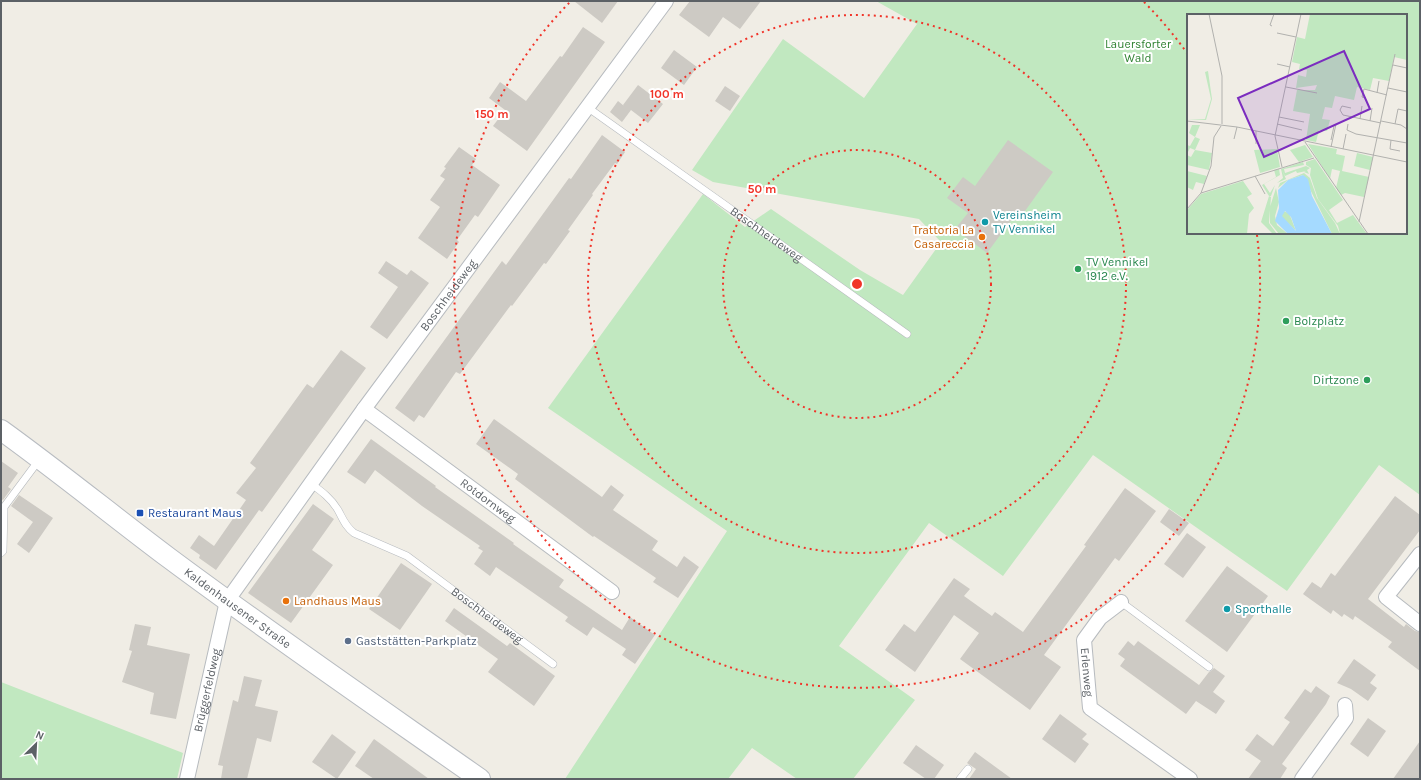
<svg xmlns="http://www.w3.org/2000/svg" width="1421" height="780" font-family="Karla,sans-serif">
<style>
.green{fill:#c1e8c0;fill-rule:evenodd}
.building{fill:#cdcac4}
.lines{fill:none;stroke-linecap:round;stroke-linejoin:round}
.service-casing{stroke:#b7bbbf;stroke-width:8}
.minor-casing{stroke:#b7bbbf;stroke-width:16}
.secondary-casing{stroke:#b8bcc1;stroke-width:22}
.service{stroke:#fff;stroke-width:7}
.minor{stroke:#fff;stroke-width:14}
.secondary{stroke:#fff;stroke-width:20}
.ring{fill:none;stroke:#f13429;stroke-width:2;stroke-dasharray:2 4}
.culture-dot{fill:#0f9aa8;stroke:#fff;stroke-width:1.5}
.food-dot{fill:#e8710a;stroke:#fff;stroke-width:1.5}
.leisure-dot{fill:#2e9e5b;stroke:#fff;stroke-width:1.5}
.transit-dot{fill:#1a4fb4;stroke:#fff;stroke-width:1.5}
.service-dot{fill:#5c6f8a;stroke:#fff;stroke-width:1.5}
.labels{text-anchor:middle;dominant-baseline:central;stroke-width:4;stroke-linejoin:round;paint-order:stroke}
.park-label{font-size:12px;fill:#308232;stroke:#fff}
.culture-label{font-size:12px;fill:#0d838f;stroke:#fff;text-anchor:start}
.food-label{font-size:12px;fill:#c56008;stroke:#fff;text-anchor:end}
.street-label{font-size:12px;fill:#5c6166;stroke:#fff}
.leisure-label{font-size:12px;fill:#27864d;stroke:#fff;text-anchor:start}
.transit-label{font-size:12px;fill:#164399;stroke:#fff;text-anchor:start}
.service-label{font-size:12px;fill:#4e5e75;stroke:#fff;text-anchor:start}
.inset-road{fill:none;stroke:#b1b1ae;stroke-width:1}
.view{fill:#7b2cbf;fill-opacity:0.15;stroke:#7b2cbf;stroke-width:2}
.inset-edge{fill:none;stroke:#5c6166;stroke-width:2}
.centre{fill:#f13429;stroke:#fff;stroke-width:2}
.ring-label{font-size:12px;text-anchor:middle;font-weight:bold;fill:#f13429;stroke:#fff;stroke-width:4;stroke-linejoin:round;paint-order:stroke}
</style>
<rect width="100%" height="100%" fill="#f0ede5"/>
<g class="green">
<path d="M 876,1 L 1420,1 L 1420,495 L 1379,465 L 1287,591 L 1093,455 L 1003,576 L 929,523 L 839,646 L 915,700 L 853,779 L 797,779 L 752,748 L 728,779 L 565,779 L 727,531 L 548,408 L 703,194 L 745,227 L 771,209 L 860,270 L 903,295 L 941,242 L 919,219 L 713,182 L 692,170 L 783,39 L 864,98 L 917,24 ZM 1188,15 L 1406,15 L 1406,233 L 1188,233 Z"/>
<polygon points="1,682 183,753 177,779 1,779"/>
</g>
<g class="building">
<polygon points="574,1 618,1 602,23"/>
<polygon points="690,1 761,1 740,29 723,17 709,37 679,15"/>
<polygon points="583,27 605,42 527,151 493,126 505,110 489,98 500,82 526,101 560,56 562,57"/>
<polygon points="674,50 697,67 684,85 661,68"/>
<polygon points="638,85 663,104 648,123 631,110 622,122 610,112 618,101 624,106 623,105"/>
<polygon points="725,86 740,96 730,111 715,101"/>
<polygon points="602,135 625,152 617,164 615,163 592,194 593,195 568,230 570,231 546,264 544,263 512,306 511,305 460,374 456,372 424,418 419,415 414,422 395,408 502,261 506,265 569,178 571,179"/>
<polygon points="1008,140 1053,172 1020,218 1015,215 987,253 955,229 968,213 947,198 963,177 975,186"/>
<polygon points="459,147 476,159 472,165 500,185 478,217 475,215 457,240 459,242 447,259 418,238 440,207 430,200 445,179 440,176 446,168 444,167"/>
<polygon points="386,261 407,275 411,270 429,283 387,339 370,327 398,287 378,273"/>
<polygon points="341,350 366,368 262,512 259,510 216,570 199,558 200,555 190,548 199,535 214,546 246,500 236,493 256,468 250,463 307,384 313,388"/>
<polygon points="494,419 602,497 611,485 624,495 613,510 658,541 652,550 677,567 684,556 699,567 678,598 653,582 656,578 594,536 593,537 515,479 518,474 476,444"/>
<polygon points="371,439 436,486 435,487 514,543 513,544 564,580 559,587 622,630 630,617 655,635 635,664 622,655 626,649 593,627 587,636 565,621 568,617 496,567 490,576 474,564 483,551 478,548 480,546 422,506 375,470 365,484 347,472"/>
<polygon points="1,461 18,473 8,487 11,489 3,500 1,499"/>
<polygon points="1125,488 1156,511 1119,561 1115,558 1044,655 1061,667 1030,710 960,659 979,633 954,615 915,672 885,650 904,624 915,632 954,578 970,589 964,596 992,616 995,612 1023,632 1086,546 1084,545"/>
<polygon points="19,495 53,518 29,553 17,544 33,522 11,506"/>
<polygon points="1395,496 1420,515 1420,530 1368,599 1404,627 1406,624 1415,631 1420,632 1420,671 1388,647 1392,642 1355,616 1353,620 1344,614 1342,617 1333,610 1331,614 1303,594 1312,582 1321,588 1331,573 1335,576"/>
<polygon points="313,504 334,519 312,550 333,565 291,623 248,593"/>
<polygon points="1169,509 1189,523 1179,536 1160,522"/>
<polygon points="1187,533 1206,547 1183,578 1164,564"/>
<polygon points="401,563 432,584 400,630 369,609"/>
<polygon points="1227,566 1268,596 1227,652 1185,621"/>
<polygon points="454,608 507,646 510,643 555,676 534,706 488,672 498,659 445,621"/>
<polygon points="135,624 151,627 147,645 190,654 176,719 150,714 154,693 122,682 132,651 129,650"/>
<polygon points="1128,641 1134,646 1138,641 1199,685 1209,672 1211,671 1214,668 1225,676 1213,692 1225,701 1216,714 1196,701 1186,714 1120,666 1125,659 1118,654"/>
<polygon points="1354,659 1376,675 1370,683 1377,688 1368,701 1351,689 1337,683"/>
<polygon points="244,676 262,680 255,706 278,711 271,742 257,738 247,779 221,779 223,766 218,765 233,700 238,702"/>
<polygon points="1316,686 1330,696 1326,704 1282,764 1287,768 1280,779 1248,779 1261,761 1245,750 1257,734 1273,746 1290,722 1284,718 1305,689 1311,693"/>
<polygon points="1060,714 1087,734 1082,739 1089,744 1075,763 1042,739"/>
<polygon points="1368,718 1386,731 1368,757 1350,744"/>
<polygon points="332,734 356,752 337,779 312,762"/>
<polygon points="374,739 429,779 374,779 355,766"/>
<polygon points="1420,741 1420,779 1393,779"/>
<polygon points="916,745 944,765 934,779 926,779 903,763"/>
<polygon points="975,752 1012,779 969,779 976,769 967,763"/>
</g>
<g class="lines">
<defs>
<g id="service">
<path id="s1" d="M 587,107 L 907,334"/>
<path id="s2" d="M 310,483 C 321,491 331,498 338,510 C 343,519 345,526 354,533 L 407,556 L 553,664"/>
<polyline points="1,553 3,551 4,507 39,460"/>
<polyline points="1121,602 1209,667"/>
<polyline points="960,779 968,769"/>
</g>
<g id="minor">
<path id="s3" d="M 364,409 L 612,592"/>
<polyline points="1420,554 1386,597 1420,624"/>
<path id="s4" d="M 1121,602 L 1100,618 L 1084,640 L 1090,708 L 1190,779"/>
<path id="s5" d="M 187,779 L 227,601 L 364,409 L 666,1"/>
<polyline points="1302,779 1346,718 1345,705"/>
</g>
<g id="secondary">
<path id="s6" d="M 1,430 C 58,471 113,516 169,558 C 271,634 376,706 480,779"/>
</g>
</defs>
<use href="#service" class="service-casing"/>
<use href="#minor" class="minor-casing"/>
<use href="#secondary" class="secondary-casing"/>
<use href="#service" class="service"/>
<use href="#minor" class="minor"/>
<use href="#secondary" class="secondary"/>
</g>
<g class="ring">
<circle cx="857" cy="284" r="134"/>
<circle cx="857" cy="284" r="269"/>
<path d="M1144 2A403 403 0 0 1 1187 53M1257 235A403 403 0 1 1 570 2"/>
</g>
<g class="culture-dot">
<circle cx="985" cy="222" r="4"/>
<circle cx="1227" cy="609" r="4"/>
</g>
<g class="food-dot">
<circle cx="982" cy="237" r="4"/>
<circle cx="286" cy="601" r="4"/>
</g>
<g class="leisure-dot">
<circle cx="1078" cy="269" r="4"/>
<circle cx="1286" cy="321" r="4"/>
<circle cx="1367" cy="380" r="4"/>
</g>
<rect class="transit-dot" x="136" y="509" width="8" height="8" rx="2"/>
<circle class="service-dot" cx="348" cy="641" r="4"/>
<g class="labels">
<g class="park-label">
<text x="1138" y="44">Lauersforter<tspan x="1138" dy="14">Wald</tspan></text>
</g>
<g class="culture-label">
<text x="993" y="215">Vereinsheim<tspan x="993" dy="14">TV Vennikel</tspan></text>
<text x="1235" y="609">Sporthalle</text>
</g>
<g class="food-label">
<text x="974" y="230">Trattoria La<tspan x="974" dy="14">Casareccia</tspan></text>
<text x="294" y="601" text-anchor="start">Landhaus Maus</text>
</g>
<g class="street-label">
<text stroke="none"><textPath href="#s1" startOffset="220">Boschheideweg</textPath></text>
<text stroke="none"><textPath href="#s5" startOffset="560">Boschheideweg</textPath></text>
<text stroke="none"><textPath href="#s3" startOffset="154">Rotdornweg</textPath></text>
<text stroke="none"><textPath href="#s6" startOffset="296">Kaldenhausener Straße</textPath></text>
<text stroke="none"><textPath href="#s2" startOffset="225">Boschheideweg</textPath></text>
<text stroke="none"><textPath href="#s4" startOffset="86">Erlenweg</textPath></text>
<text stroke="none"><textPath href="#s5" startOffset="91">Brüggerfeldweg</textPath></text>
</g>
<g class="leisure-label">
<text x="1086" y="262">TV Vennikel<tspan x="1086" dy="14">1912 e.V.</tspan></text>
<text x="1294" y="321">Bolzplatz</text>
<text x="1359" y="380" text-anchor="end">Dirtzone</text>
</g>
<g class="transit-label">
<text x="148" y="513">Restaurant Maus</text>
</g>
<g class="service-label">
<text x="356" y="641">Gaststätten-Parkplatz</text>
</g>
</g>
<g transform="translate(1187 14)">
<rect width="220" height="220" fill="#f0ede5"/>
<path d="M 123,0 L 220,0 L 220,46 L 207,43 L 202,67 L 186,64 L 183,76 L 170,73 L 167,86 L 148,82 L 145,94 L 138,93 L 135,105 L 143,106 L 140,117 L 132,116 L 129,128 L 119,126 L 123,100 L 106,97 L 110,76 L 128,76 L 130,71 L 109,74 L 111,61 L 119,63 L 120,56 L 112,55 L 113,50 L 105,48 L 110,23 L 118,25 ZM 21,57 L 25,85 L 19,106 L 0,105 L 18,105 L 24,85 L 18,58 ZM 5,111 L 13,111 L 8,123 L 13,125 L 8,136 L 25,139 L 22,156 L 0,151 L 0,141 L 4,143 L 8,136 L 3,134 L 0,140 L 0,131 L 3,132 L 8,123 L 2,119 ZM 121,130 L 150,135 L 149,140 L 158,142 L 155,157 L 182,163 L 177,183 L 158,179 L 154,181 L 149,174 L 153,157 L 145,155 L 143,165 ZM 118,131 L 126,143 L 112,148 L 103,136 ZM 90,135 L 93,153 L 73,159 L 67,136 ZM 170,139 L 186,143 L 183,156 L 167,152 ZM 128,145 L 156,186 L 142,196 L 150,209 L 166,201 L 180,220 L 153,220 L 151,212 L 131,185 L 123,161 L 124,154 L 119,151 L 119,148 ZM 116,148 L 117,151 L 97,155 L 98,159 L 119,152 L 123,154 L 120,156 L 122,160 L 117,158 L 119,157 L 110,159 L 109,157 L 98,162 L 95,156 L 99,165 L 90,169 L 96,164 L 94,155 ZM 92,155 L 93,161 L 77,170 L 83,179 L 88,171 L 84,182 L 82,182 L 75,171 L 89,163 L 87,156 ZM 0,157 L 20,162 L 17,170 L 9,168 L 6,176 L 0,173 ZM 117,159 L 123,164 L 130,184 L 148,209 L 153,220 L 145,220 L 116,161 L 101,166 L 91,174 L 93,169 ZM 56,167 L 65,180 L 60,183 L 67,194 L 62,200 L 60,220 L 0,220 L 0,196 L 14,180 ZM 89,174 L 92,188 L 88,202 L 90,211 L 101,220 L 92,220 L 83,209 L 83,193 ZM 82,182 L 84,183 L 82,209 L 90,220 L 86,220 L 74,208 ZM 96,197 L 102,199 L 109,217 L 94,202 Z" fill="#c1e8c0"/>
<path d="M 116,161 L 121,165 L 125,182 L 145,220 L 101,220 L 88,207 L 92,194 L 91,176 L 101,166 ZM 98,197 L 104,203 L 109,217 L 95,202 Z" fill="#a5daff" fill-rule="evenodd"/>
<path class="inset-road" d="M 22,0 L 35,62 L 35,110M 85,12 L 83,11 L 87,0M 90,19 L 109,23M 90,50 L 103,53M 206,51 L 220,54M 99,73 L 130,79M 201,74 L 220,78M 190,79 L 192,67M 179,84 L 175,83 L 177,75 L 200,81M 164,94 L 155,92 L 153,96 L 156,101 L 194,109M 92,103 L 117,108M 173,105 L 175,92M 0,107 L 50,113 L 220,148M 183,107 L 185,94M 194,107 L 214,111 L 220,115M 90,110 L 115,116M 161,110 L 160,116 L 169,120 L 220,129M 208,110 L 211,95 L 220,97M 47,125 L 50,113M 144,126 L 147,112M 204,126 L 203,135 L 213,137M 118,128 L 181,220M 69,130 L 69,117M 144,133 L 149,110M 156,135 L 159,120M 95,153 L 88,122 L 114,0M 68,162 L 78,180M 14,179 L 127,144M 0,195 L 14,179 L 24,152 L 27,123 L 34,112M 172,208 L 208,40"/>
<path class="view" d="M 157,37 L 183,95 L 77,143 L 51,84 Z"/>
<rect width="220" height="220" class="inset-edge"/>
</g>
<circle cx="857" cy="284" r="6" class="centre"/>
<g class="ring-label">
<text x="667" y="98">100 m</text>
<text x="492" y="118">150 m</text>
<text x="762" y="193">50 m</text>
</g>
<rect width="1421" height="780" fill="none" stroke="#5c6166" stroke-width="4"/>
<g transform="translate(36 744) rotate(24)" stroke="#ffffff" stroke-width="3" paint-order="stroke">
<path d="M0-3L7 15L0 10L-7 15Z" fill="#5c6166"/>
<text y="-6" font-size="11" font-weight="bold" text-anchor="middle" fill="#5c6166">N</text>
</g>
</svg>
